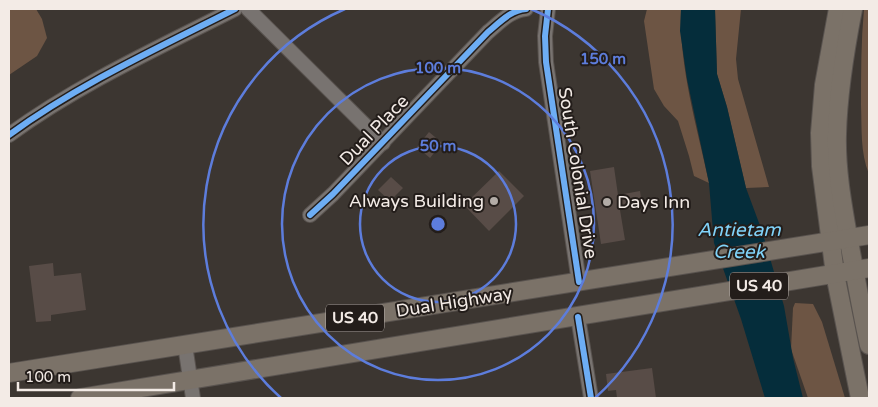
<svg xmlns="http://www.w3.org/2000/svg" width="878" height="407" font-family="'Varela Round',sans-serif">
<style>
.green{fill:#6d5544}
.water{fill:#052d3b}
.building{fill:#584c47}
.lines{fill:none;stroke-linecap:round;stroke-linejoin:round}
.minor-casing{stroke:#59534f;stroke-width:16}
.major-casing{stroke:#59534f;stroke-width:20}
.minor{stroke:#787370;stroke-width:14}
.major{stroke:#7b7268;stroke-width:18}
.cycleway-casing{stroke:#231d1a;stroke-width:9}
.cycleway{stroke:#6dadf4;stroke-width:6}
.ring{fill:none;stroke:#5d7ddc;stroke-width:2.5}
.poi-dot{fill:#b3aca7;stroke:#231d1a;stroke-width:2}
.labels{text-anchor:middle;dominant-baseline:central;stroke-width:4;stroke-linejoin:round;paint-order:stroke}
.shield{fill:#231d1a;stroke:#b5ada9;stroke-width:1}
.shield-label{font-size:16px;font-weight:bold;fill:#f3ebe6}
.street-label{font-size:18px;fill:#f3ebe6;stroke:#231d1a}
.poi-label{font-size:18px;fill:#f3ebe6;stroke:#231d1a;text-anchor:end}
.water-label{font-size:19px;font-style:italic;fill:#80d3f9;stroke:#231d1a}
.centre{fill:#5d7ddc;stroke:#231d1a;stroke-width:2.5}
.ring-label{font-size:15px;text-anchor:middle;font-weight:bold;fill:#5d7ddc;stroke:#231d1a;stroke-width:4;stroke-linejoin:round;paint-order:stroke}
</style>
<rect width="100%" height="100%" fill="#3c3631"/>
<g class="green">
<polygon points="9,9 36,9 42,19 47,38 37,56 9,75"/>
<path d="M 647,9 L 681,9 C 679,68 697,126 709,183 L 694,176 L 689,156 L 678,121 L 664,106 L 654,89 L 644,21 Z"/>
<polygon points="715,9 741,9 736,59 738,79 769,187 746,188 727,107 717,74"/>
<path d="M 864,9 L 869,9 L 869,174 C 860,152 862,129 861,105 C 861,73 861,41 864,9 Z"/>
<polygon points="795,303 813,304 822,322 845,398 808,398 791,349 793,308"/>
</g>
<polygon class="water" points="681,9 715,9 717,74 727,107 746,188 762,231 784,306 793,358 803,398 765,398 741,319 714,243 709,183 687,79 680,31"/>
<g class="building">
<polygon points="429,132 442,143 430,158 417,147"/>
<polygon points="614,167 618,195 640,191 642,206 620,210 625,240 601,244 590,171"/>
<polygon points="499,171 524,196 489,231 464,205"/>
<polygon points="391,177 403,188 390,201 378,190"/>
<polygon points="53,263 54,276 81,273 86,310 51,315 51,321 36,322 29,266"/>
<polygon points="652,368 656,398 617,398 616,390 608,391 606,374"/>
</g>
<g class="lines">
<defs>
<g id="minor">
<polyline points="248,9 383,143"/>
<polyline points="548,9 545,36 546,62 579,282"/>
<path d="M 9,135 C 79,84 158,48 235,9"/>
<path d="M 310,215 L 333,194 L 488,32 C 500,22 511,10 526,9"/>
<polyline points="578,317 591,398"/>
<polyline points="185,345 193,398"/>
</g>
<g id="major">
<polyline points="838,9 824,85 820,133 821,166 835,274 860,398"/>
<path d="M 853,9 C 845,50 838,92 837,134 C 836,168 842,202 848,236 C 855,273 861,309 869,345"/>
<polyline points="9,373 869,235"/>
<polyline points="80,398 869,268"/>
</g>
</defs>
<use href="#minor" class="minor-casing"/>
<use href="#major" class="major-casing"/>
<use href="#minor" class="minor"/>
<use href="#major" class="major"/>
<defs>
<g id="cycleway">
<polyline points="548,9 545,36 546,62 579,282"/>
<path d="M 9,135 C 79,84 158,48 235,9"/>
<path d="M 310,215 L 333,194 L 488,32 C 500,22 511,10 526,9"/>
<polyline points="578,317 591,398"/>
</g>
</defs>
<use href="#cycleway" class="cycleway-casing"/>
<use href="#cycleway" class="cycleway"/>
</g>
<g class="ring">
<circle cx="438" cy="224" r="78"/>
<circle cx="438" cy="224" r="156"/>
<path d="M281 398A234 234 0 0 1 345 9M531 9A234 234 0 0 1 595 398"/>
</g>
<g class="poi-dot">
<circle cx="494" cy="201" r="5"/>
<circle cx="607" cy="202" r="5"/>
</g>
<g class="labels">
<g class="shield">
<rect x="730" y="272.5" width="58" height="27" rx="4"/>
<rect x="326" y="304.5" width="58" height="27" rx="4"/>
</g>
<g class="shield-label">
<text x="759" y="286">US 40</text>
<text x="355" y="318">US 40</text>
</g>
<g class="street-label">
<text transform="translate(374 130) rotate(-46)">Dual Place</text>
<text transform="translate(578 173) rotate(81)">South Colonial Drive</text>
<text transform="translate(454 302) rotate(-9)">Dual Highway</text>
</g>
<g class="poi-label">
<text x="484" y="201">Always Building</text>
<text x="617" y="202" text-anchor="start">Days Inn</text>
</g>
<g class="water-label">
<text x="739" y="230">Antietam<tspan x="739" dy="22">Creek</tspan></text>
</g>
</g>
<circle cx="438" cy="224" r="8" class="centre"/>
<g class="ring-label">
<text x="603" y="64">150 m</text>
<text x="438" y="73">100 m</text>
<text x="438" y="151">50 m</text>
</g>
<rect width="878" height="407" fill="none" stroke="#f3ebe6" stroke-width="20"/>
<path d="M18 382v8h156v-8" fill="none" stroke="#f3ebe6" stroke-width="2.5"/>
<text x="25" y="382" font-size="15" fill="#f3ebe6" stroke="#231d1a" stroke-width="4" paint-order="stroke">100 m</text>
</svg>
